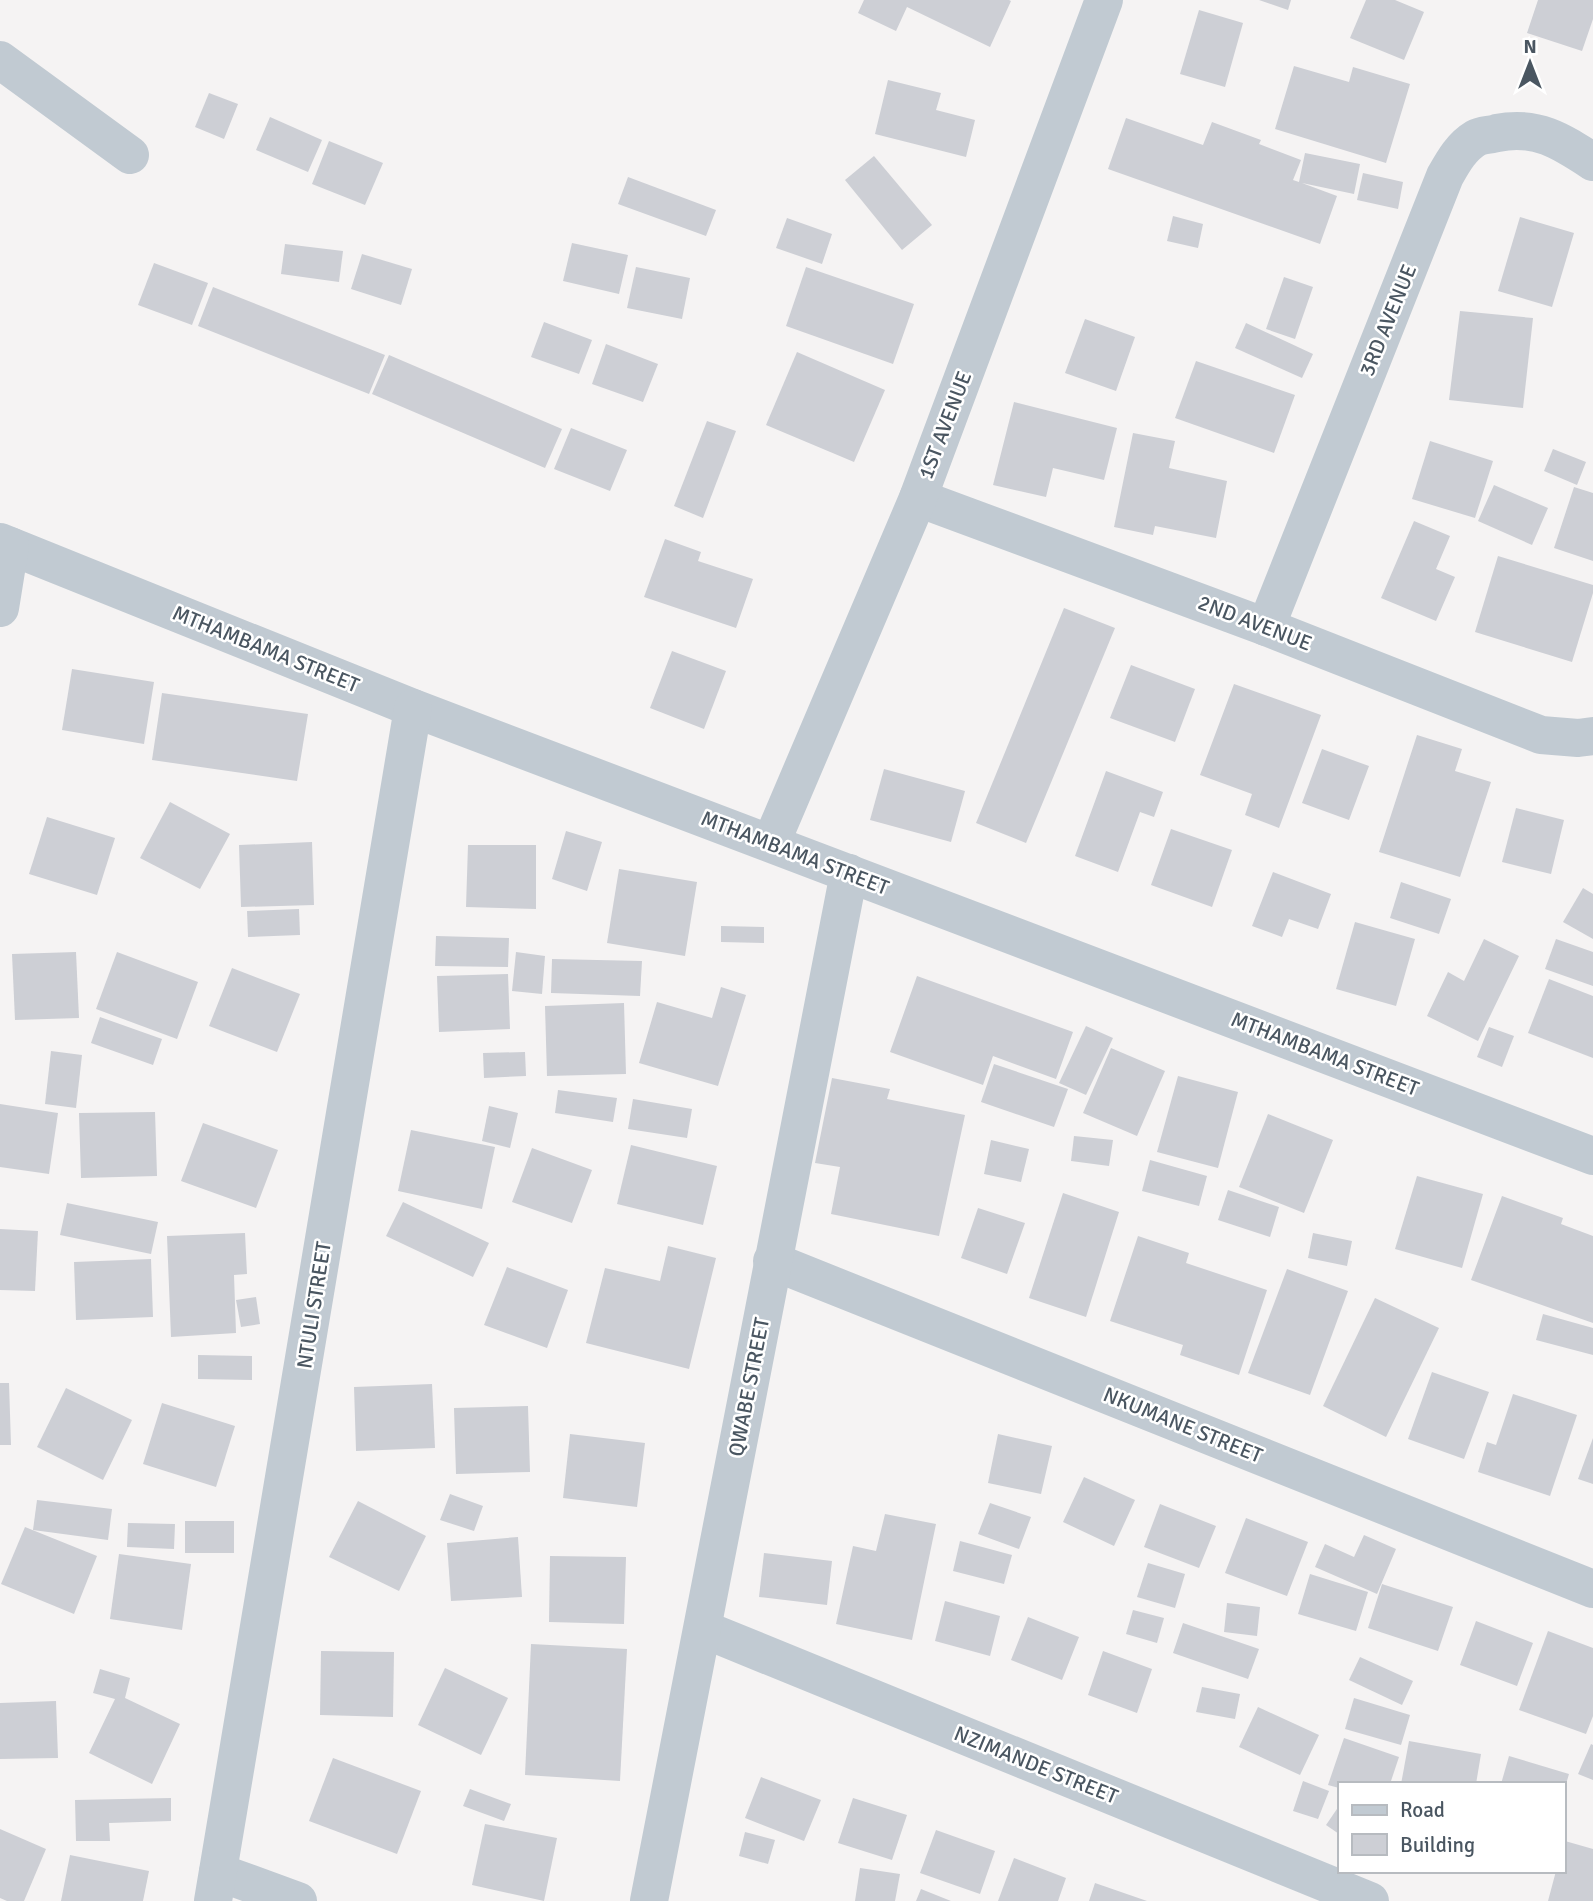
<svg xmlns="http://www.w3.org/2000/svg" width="1593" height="1901" font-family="Signika,sans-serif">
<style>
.building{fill:#cdcfd5}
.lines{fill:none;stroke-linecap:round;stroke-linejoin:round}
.street{stroke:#c1cad2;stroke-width:38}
.labels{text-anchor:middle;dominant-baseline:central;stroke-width:5;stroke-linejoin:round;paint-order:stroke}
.street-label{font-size:21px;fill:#4a5661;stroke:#fff}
</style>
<rect width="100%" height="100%" fill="#f5f3f3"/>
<g class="building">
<polygon points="864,0 1009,0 1011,1 990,47 907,7 896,31 858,13"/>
<polygon points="1259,0 1291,0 1288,10"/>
<polygon points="1366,0 1395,0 1424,12 1404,60 1350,38"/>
<polygon points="1538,0 1593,0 1593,19 1582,51 1527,33"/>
<polygon points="1199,10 1243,23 1225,87 1180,74"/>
<polygon points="1294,66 1349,82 1353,67 1410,84 1386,163 1275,129"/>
<polygon points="888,80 941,93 936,110 975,120 966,157 875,134"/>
<polygon points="209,93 238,104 224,139 195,127"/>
<polygon points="270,117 322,140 308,172 256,150"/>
<polygon points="1126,118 1203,145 1212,122 1261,140 1259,144 1301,160 1293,180 1299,182 1305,153 1360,164 1354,194 1302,183 1337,196 1320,244 1108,169"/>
<polygon points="329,141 383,163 365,205 312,184"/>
<polygon points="874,156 932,225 902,250 845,180"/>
<polygon points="1363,173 1403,182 1398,209 1357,200"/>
<polygon points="628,177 716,210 706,236 618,204"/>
<polygon points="1173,216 1203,224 1198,248 1167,241"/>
<polygon points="1520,217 1574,233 1552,307 1498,291"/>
<polygon points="787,218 832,234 822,264 776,248"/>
<polygon points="572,243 628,255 619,294 563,281"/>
<polygon points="285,244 343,251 339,282 281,274"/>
<polygon points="362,254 412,269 401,305 351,289"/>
<polygon points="154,263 208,283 192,325 138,305"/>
<polygon points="636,267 690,278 682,319 627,308"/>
<polygon points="806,267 914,304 893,364 786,326"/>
<polygon points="1284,277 1313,287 1295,339 1266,329"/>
<polygon points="213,287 385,355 369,394 198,326"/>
<polygon points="1460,311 1533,318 1523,408 1449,400"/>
<polygon points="1085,319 1135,337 1116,391 1065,373"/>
<polygon points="544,322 592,340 579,374 531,357"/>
<polygon points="1246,323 1313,354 1302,378 1235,348"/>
<polygon points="606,344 658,364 643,402 592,384"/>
<polygon points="797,352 885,390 854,462 766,425"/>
<polygon points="389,355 562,429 545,468 372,394"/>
<polygon points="1196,361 1295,395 1274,453 1175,418"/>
<polygon points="1014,402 1117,428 1104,480 1053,468 1046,497 993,485"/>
<polygon points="707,421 736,431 703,518 674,506"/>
<polygon points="571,428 627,450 610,491 554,469"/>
<polygon points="1133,433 1175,441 1169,468 1227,481 1216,538 1155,526 1153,535 1114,527"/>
<polygon points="1430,441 1493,461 1475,518 1412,499"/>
<polygon points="1553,449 1586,462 1577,485 1544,471"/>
<polygon points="1494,485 1548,508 1532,545 1478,521"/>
<polygon points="1574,487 1593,493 1593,561 1554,548"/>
<polygon points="1414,521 1450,536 1436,569 1455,577 1436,621 1381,598"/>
<polygon points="665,539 701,552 698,561 753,579 736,628 644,597"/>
<polygon points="1498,556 1593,585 1593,593 1572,662 1475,632"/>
<polygon points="1064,608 1115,628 1026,843 976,823"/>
<polygon points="672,651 726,671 704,729 650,708"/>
<polygon points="1131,665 1195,689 1175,742 1110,718"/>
<polygon points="72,669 154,682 144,744 62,730"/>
<polygon points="1234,684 1321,715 1279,828 1245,815 1252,794 1200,775"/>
<polygon points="162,693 308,714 297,781 152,760"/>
<polygon points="1417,735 1462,749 1455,771 1491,782 1460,877 1379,852"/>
<polygon points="1322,749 1369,766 1349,820 1302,803"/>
<polygon points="884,769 965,791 951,842 870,820"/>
<polygon points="1106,771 1163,792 1154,817 1140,812 1118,872 1075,856"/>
<polygon points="170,802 230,834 200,889 140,858"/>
<polygon points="1516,808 1564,820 1551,874 1502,862"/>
<polygon points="47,817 115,838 97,895 29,874"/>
<polygon points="1171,829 1232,850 1212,907 1151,885"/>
<polygon points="566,831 602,842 587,891 552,879"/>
<polygon points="312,842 314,905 241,907 239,845"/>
<polygon points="468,845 536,845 536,909 466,907"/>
<polygon points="619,869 697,882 685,956 607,943"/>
<polygon points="1273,872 1331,894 1318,929 1289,919 1282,937 1252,926"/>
<polygon points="1401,882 1451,899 1439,934 1390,918"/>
<polygon points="1583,888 1593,894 1593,939 1563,922"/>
<polygon points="299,909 300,935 248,937 247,911"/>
<polygon points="1355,922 1415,939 1396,1006 1336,989"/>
<polygon points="721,926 764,927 764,943 721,942"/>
<polygon points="436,936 509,938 508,967 435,966"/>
<polygon points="1484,939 1519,956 1478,1041 1427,1016 1448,972 1464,981"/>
<polygon points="1556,939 1593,952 1593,986 1545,969"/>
<polygon points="76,952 79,1018 15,1020 12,954"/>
<polygon points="117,952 198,982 177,1039 96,1009"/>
<polygon points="516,952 545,956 542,994 512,991"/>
<polygon points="552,959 642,961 640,996 551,993"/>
<polygon points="232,968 300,994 277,1052 209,1026"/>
<polygon points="508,974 510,1029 439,1032 437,976"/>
<polygon points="917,976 1073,1032 1056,1079 993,1056 983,1085 890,1052"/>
<polygon points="1549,979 1593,996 1593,1058 1528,1033"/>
<polygon points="721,987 746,995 718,1086 639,1063 657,1002 712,1018"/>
<polygon points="624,1003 626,1074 547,1076 545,1006"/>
<polygon points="100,1017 162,1039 153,1065 91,1043"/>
<polygon points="1086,1026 1113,1038 1086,1095 1059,1083"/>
<polygon points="1489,1027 1514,1036 1502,1067 1477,1057"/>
<polygon points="1111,1048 1165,1071 1137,1136 1083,1113"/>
<polygon points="51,1051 82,1055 76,1108 45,1104"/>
<polygon points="525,1052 526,1076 484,1078 483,1053"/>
<polygon points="994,1064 1068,1089 1054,1127 981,1102"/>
<polygon points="1178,1076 1238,1092 1218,1168 1157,1152"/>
<polygon points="832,1078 890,1089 887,1099 965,1115 939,1236 831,1214 840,1167 815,1163"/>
<polygon points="558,1090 617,1098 613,1122 555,1113"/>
<polygon points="633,1099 692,1109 687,1138 628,1129"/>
<polygon points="0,1104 58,1113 49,1174 0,1167"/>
<polygon points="489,1106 518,1113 510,1148 482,1141"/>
<polygon points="155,1112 157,1176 81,1178 79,1113"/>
<polygon points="1268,1114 1333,1140 1304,1213 1239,1187"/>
<polygon points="203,1123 278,1150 256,1208 181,1181"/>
<polygon points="411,1130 495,1147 482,1209 398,1191"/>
<polygon points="1074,1136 1113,1140 1109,1166 1071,1161"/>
<polygon points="991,1140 1029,1149 1021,1182 984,1174"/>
<polygon points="631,1145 717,1166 703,1225 617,1204"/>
<polygon points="532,1148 592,1170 572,1223 512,1202"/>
<polygon points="1150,1160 1207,1176 1199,1206 1142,1191"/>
<polygon points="1417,1176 1483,1194 1462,1268 1395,1249"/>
<polygon points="1228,1190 1279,1207 1270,1237 1218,1220"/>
<polygon points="1063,1193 1119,1212 1086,1317 1029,1298"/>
<polygon points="1502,1196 1563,1218 1561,1224 1593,1236 1593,1323 1471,1280"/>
<polygon points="403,1202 489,1243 473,1277 386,1236"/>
<polygon points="67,1203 158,1222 151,1254 60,1235"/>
<polygon points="978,1208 1025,1223 1007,1274 961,1258"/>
<polygon points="0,1229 38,1231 35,1291 0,1290"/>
<polygon points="245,1233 247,1274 234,1275 236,1333 171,1337 167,1236"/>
<polygon points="1313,1233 1352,1241 1347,1266 1308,1258"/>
<polygon points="1138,1236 1189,1253 1186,1263 1267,1290 1239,1375 1180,1355 1183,1345 1110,1321"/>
<polygon points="668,1246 716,1258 689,1369 586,1343 605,1268 660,1281"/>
<polygon points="151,1259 153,1317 76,1320 74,1262"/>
<polygon points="507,1267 568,1290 547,1348 484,1325"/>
<polygon points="1287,1269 1348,1291 1310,1395 1248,1373"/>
<polygon points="256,1297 260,1324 241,1327 236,1300"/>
<polygon points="1375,1298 1439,1328 1386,1437 1323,1406"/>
<polygon points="1543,1314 1593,1328 1593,1355 1536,1340"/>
<polygon points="198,1355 252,1356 252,1380 198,1379"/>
<polygon points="1432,1372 1489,1392 1464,1459 1408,1439"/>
<polygon points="0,1383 9,1383 11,1445 0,1445"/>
<polygon points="432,1384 435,1448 356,1451 354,1387"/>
<polygon points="66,1388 132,1420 103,1480 37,1447"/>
<polygon points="1513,1394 1577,1415 1550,1496 1478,1472 1487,1442 1496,1445"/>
<polygon points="162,1403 235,1426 216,1487 143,1464"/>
<polygon points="528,1406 530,1472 456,1474 454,1408"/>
<polygon points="570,1434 645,1443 637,1507 563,1498"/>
<polygon points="998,1434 1052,1446 1041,1494 988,1483"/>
<polygon points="1593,1438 1593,1484 1578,1479"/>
<polygon points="1084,1477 1135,1500 1114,1546 1063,1522"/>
<polygon points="450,1494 483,1506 474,1531 440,1520"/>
<polygon points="37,1500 112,1509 108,1540 33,1530"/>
<polygon points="358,1501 426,1536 399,1591 329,1557"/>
<polygon points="990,1503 1031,1517 1019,1549 978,1534"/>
<polygon points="1160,1504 1216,1526 1199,1568 1144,1547"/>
<polygon points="885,1514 936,1524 912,1640 836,1624 853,1546 876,1551"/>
<polygon points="1246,1518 1308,1542 1287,1596 1225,1573"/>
<rect x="185" y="1521" width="49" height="32"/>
<polygon points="128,1523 175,1524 174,1549 127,1547"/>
<polygon points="25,1527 97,1556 74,1614 1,1584"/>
<polygon points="1364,1535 1396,1549 1377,1594 1315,1567 1325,1544 1354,1557"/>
<polygon points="518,1537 522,1597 451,1601 447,1543"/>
<polygon points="960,1541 1012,1555 1004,1584 953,1571"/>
<polygon points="764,1553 832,1561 827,1605 759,1597"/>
<polygon points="119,1554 191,1564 182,1630 110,1619"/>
<polygon points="550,1556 626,1557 624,1624 549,1622"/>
<polygon points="1148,1563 1185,1574 1175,1608 1137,1597"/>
<polygon points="1310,1574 1368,1592 1356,1631 1298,1614"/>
<polygon points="1382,1584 1453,1607 1438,1651 1368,1628"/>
<polygon points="945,1601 1000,1616 990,1656 935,1641"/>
<polygon points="1227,1603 1260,1607 1257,1636 1224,1632"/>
<polygon points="1133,1610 1164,1618 1157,1643 1126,1634"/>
<polygon points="1028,1617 1079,1637 1062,1680 1011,1660"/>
<polygon points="1476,1621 1533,1643 1517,1686 1460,1665"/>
<polygon points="1183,1623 1259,1649 1248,1679 1173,1653"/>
<polygon points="1548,1631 1593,1648 1593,1716 1586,1734 1519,1710"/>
<polygon points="531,1644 627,1649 620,1781 525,1775"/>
<polygon points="321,1651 394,1652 393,1717 320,1715"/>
<polygon points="1103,1651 1152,1669 1137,1713 1088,1695"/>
<polygon points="1360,1657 1413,1681 1402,1705 1349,1680"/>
<polygon points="445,1668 508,1698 481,1755 418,1725"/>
<polygon points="100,1669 130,1678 125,1698 180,1724 152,1784 89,1753 115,1699 93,1693"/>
<polygon points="1202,1687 1240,1694 1235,1719 1196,1712"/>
<polygon points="1354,1698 1410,1715 1401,1745 1345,1729"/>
<polygon points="56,1701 58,1758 0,1759 0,1703"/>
<polygon points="1258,1707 1319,1735 1300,1775 1239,1747"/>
<polygon points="1344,1738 1399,1757 1390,1784 1339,1784 1339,1788 1328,1785"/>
<polygon points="1409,1741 1481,1754 1476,1784 1401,1784"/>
<polygon points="1591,1744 1593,1745 1593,1780 1578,1774"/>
<polygon points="1509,1756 1569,1774 1564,1791 1563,1784 1501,1784"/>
<polygon points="333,1758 421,1791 397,1854 309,1821"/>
<polygon points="761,1777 821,1800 804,1841 745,1818"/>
<polygon points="1303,1781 1329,1791 1318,1819 1293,1811"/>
<polygon points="470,1789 511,1804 504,1821 463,1806"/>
<polygon points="171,1798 171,1821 109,1823 110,1841 76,1841 75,1800"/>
<polygon points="853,1798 907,1815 892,1860 838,1843"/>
<polygon points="1339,1806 1339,1834 1326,1825"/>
<polygon points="485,1824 557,1838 544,1901 472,1885"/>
<polygon points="0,1829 46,1849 24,1901 7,1901 0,1898"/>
<polygon points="936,1830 995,1851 980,1894 920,1873"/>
<polygon points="745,1832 775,1840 768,1864 739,1856"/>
<polygon points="1565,1841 1593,1849 1593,1901 1548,1901 1556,1871 1563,1871"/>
<polygon points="70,1855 149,1871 143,1901 61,1901"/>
<polygon points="1014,1858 1066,1878 1058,1901 998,1901"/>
<polygon points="860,1868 900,1874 895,1901 855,1901"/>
<polygon points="1095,1883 1147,1901 1089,1901"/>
<polygon points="921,1889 951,1901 916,1901"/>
</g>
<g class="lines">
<g class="street">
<polyline points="0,60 130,155"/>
<polyline points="918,498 1266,627 1541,735 1578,738 1593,736"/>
<polyline points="0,542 413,708 1593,1156"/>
<polyline points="0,608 10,546"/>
<path d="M 1266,627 L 1445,176 C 1453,162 1461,147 1476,138 C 1481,135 1491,135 1497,133 C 1537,125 1561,141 1593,162"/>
<polyline points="771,843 918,498 1104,0"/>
<polyline points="772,1261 1593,1589"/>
<polyline points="703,1629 1370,1901"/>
<polyline points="218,1872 298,1901"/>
<polyline points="213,1901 413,708"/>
<polyline points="649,1901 849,873"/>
</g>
</g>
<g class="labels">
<g class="street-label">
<text transform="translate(1388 320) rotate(-68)">3RD AVENUE</text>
<text transform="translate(945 425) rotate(-69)">1ST AVENUE</text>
<text transform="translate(1255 623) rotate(21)">2ND AVENUE</text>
<text transform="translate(266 649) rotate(22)">MTHAMBAMA STREET</text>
<text transform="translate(795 853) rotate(21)">MTHAMBAMA STREET</text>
<text transform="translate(1325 1054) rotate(21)">MTHAMBAMA STREET</text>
<text transform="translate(314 1305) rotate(-81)">NTULI STREET</text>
<text transform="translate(749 1387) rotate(-79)">QWABE STREET</text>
<text transform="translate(1183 1425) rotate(22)">NKUMANE STREET</text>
<text transform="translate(1036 1765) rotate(22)">NZIMANDE STREET</text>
</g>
</g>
<rect x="1338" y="1782" width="228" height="91" fill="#ffffff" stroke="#b7bbc0" stroke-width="2"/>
<rect x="1352" y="1805" width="35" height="10" fill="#c1cad2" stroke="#b7bbc0" stroke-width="2"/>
<text x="1400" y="1817" font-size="21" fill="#4a5661">Road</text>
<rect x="1352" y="1834" width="35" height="21" fill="#cdcfd5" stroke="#b7bbc0" stroke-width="2"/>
<text x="1400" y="1852" font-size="21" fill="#4a5661">Building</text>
<g transform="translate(1530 63)" stroke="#ffffff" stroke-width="5" paint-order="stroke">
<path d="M0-5L12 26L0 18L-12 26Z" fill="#4a5661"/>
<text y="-10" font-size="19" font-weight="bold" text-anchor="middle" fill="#4a5661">N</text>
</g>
</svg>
